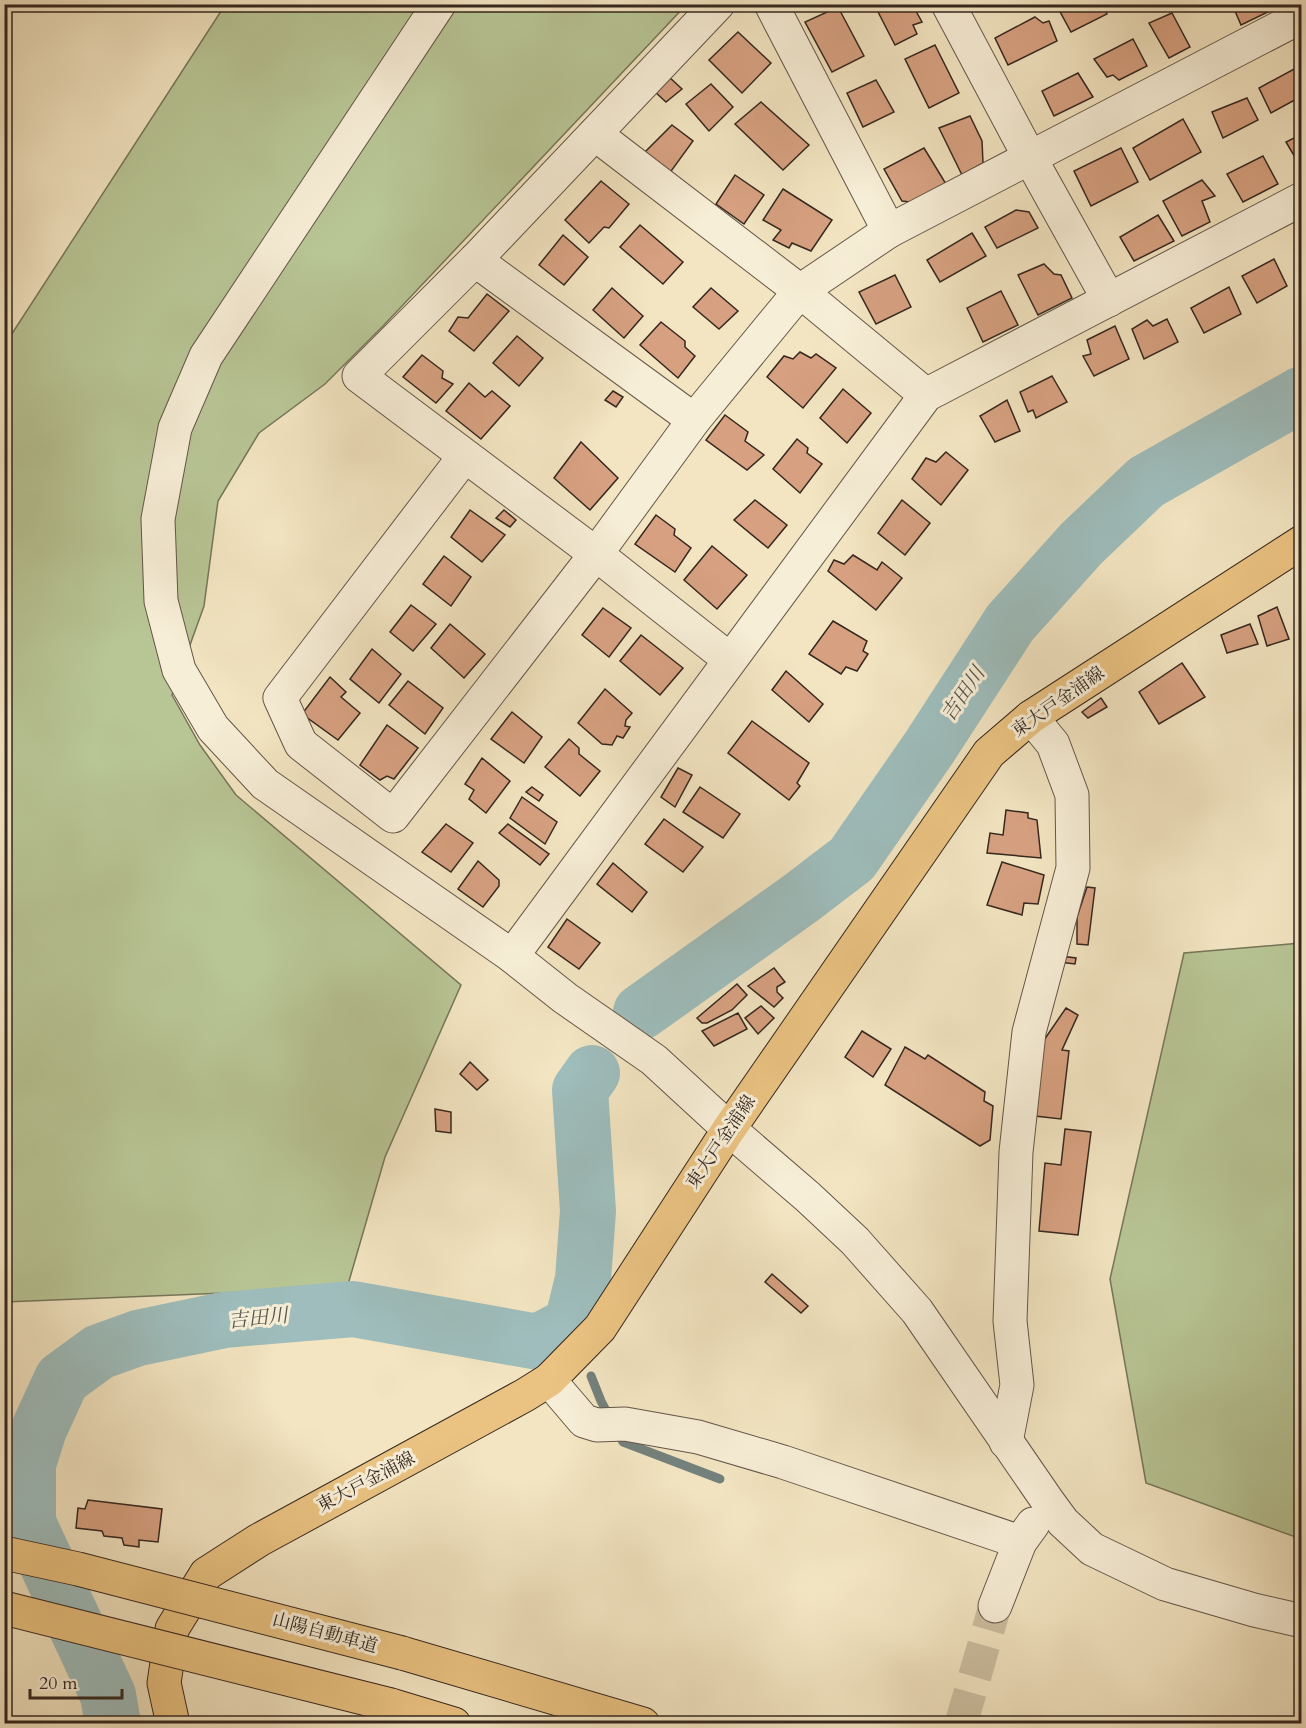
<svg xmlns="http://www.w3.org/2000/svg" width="1306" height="1728" font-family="Cardo,'Noto Serif JP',serif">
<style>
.green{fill:#b8c595;stroke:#76765a;stroke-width:1.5}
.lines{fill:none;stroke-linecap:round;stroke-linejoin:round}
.stream{stroke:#74817d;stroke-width:9}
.river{stroke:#9ebdbc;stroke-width:56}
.building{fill:#d7a181;stroke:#35271f;stroke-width:1.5}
.minor-tunnel{stroke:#cdbfa1;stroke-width:33;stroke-dasharray:33 16;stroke-linecap:butt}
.minor-casing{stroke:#645648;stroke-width:35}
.major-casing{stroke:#35271f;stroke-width:35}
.highway-casing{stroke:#35271f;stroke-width:35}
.minor{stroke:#f7eed7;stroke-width:33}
.major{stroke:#eac281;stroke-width:33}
.highway{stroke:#eac281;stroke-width:33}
.highway-bridge-casing{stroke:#35271f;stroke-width:35;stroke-linecap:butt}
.highway-bridge{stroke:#eac281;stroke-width:33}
.labels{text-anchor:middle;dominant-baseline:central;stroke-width:6;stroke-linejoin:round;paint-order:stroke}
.street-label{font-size:18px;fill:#35271f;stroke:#f7eed7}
.water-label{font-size:20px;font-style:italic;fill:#54544e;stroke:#f7eed7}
</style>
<rect width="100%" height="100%" fill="#f3e5c2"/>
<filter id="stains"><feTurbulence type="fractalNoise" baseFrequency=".00333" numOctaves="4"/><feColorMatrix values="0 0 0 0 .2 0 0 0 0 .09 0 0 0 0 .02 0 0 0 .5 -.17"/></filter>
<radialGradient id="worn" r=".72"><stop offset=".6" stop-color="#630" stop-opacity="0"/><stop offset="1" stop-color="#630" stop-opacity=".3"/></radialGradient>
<g class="green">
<polygon points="225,5 686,5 384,325 325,384 259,433 218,501 204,606 172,695 200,745 236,795 461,985 385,1157 347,1288 5,1302 4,346"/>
<polygon points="1301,943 1302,943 1301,1539 1146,1483 1110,1279 1184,953"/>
</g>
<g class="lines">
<g class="stream">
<polyline points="572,1324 574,1331"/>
<polyline points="591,1376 601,1401 610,1418"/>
<polyline points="617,1430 623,1442 720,1479"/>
</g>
<g class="river">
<polyline points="641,1012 801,898 852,859 929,748 1010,623 1081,544 1146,482 1302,394"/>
<polyline points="113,1724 108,1695 28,1523 28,1464 39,1429 62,1379 99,1352 138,1338 224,1320 353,1309 538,1342 572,1324 583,1279 588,1211 580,1090 592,1073"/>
</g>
</g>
<g class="building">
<polygon points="788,4 807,4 792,12"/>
<polygon points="874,4 912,4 922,22 913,25 917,34 895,45"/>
<polygon points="1065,4 1102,4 1107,14 1071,32 1058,8"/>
<polygon points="1232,4 1269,4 1272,10 1241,25"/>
<polygon points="838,7 864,56 832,72 805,22"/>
<polygon points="1172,13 1190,47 1169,58 1149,23"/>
<polygon points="1035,17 1043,23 1049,21 1057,41 1008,65 995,38"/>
<polygon points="738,32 771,63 742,93 709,60"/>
<polygon points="1133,39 1147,66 1119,80 1113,75 1107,77 1094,59"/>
<polygon points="935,45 959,93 929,108 905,59"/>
<polygon points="1296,68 1302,77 1302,96 1271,113 1259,88"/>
<polygon points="1078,73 1093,97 1054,116 1042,91"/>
<polygon points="668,76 682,89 666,102 654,91"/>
<polygon points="876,80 894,112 863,127 847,93"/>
<polygon points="711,84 733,107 709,131 686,104"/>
<polygon points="1247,98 1258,120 1223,138 1212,112"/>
<polygon points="761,102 809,145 783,170 735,124"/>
<polygon points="970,116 982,141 983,163 962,175 939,128"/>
<polygon points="1183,119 1201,152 1150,180 1133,148"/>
<polygon points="672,125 693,141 669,174 645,152"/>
<polygon points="1302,134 1302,169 1286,142"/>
<polygon points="924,148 946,184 910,202 902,201 884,169"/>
<polygon points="1121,148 1138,182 1091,206 1074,171"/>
<polygon points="1263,156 1278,184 1243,202 1227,174"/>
<polygon points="735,175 764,195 744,224 716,204"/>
<polygon points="1202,180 1215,196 1202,201 1210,222 1182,236 1163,201"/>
<polygon points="601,181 629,204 609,228 604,227 589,243 565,220"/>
<polygon points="783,189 832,220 811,251 792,243 789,248 773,240 781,230 763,220"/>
<polygon points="1016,210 1029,212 1038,228 997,248 985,227"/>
<polygon points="1158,215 1174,241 1134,261 1120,237"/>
<polygon points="640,225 683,262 663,284 620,247"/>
<polygon points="972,233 986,256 940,282 927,260"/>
<polygon points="563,235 588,257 564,285 539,265"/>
<polygon points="1274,259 1287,286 1257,303 1242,276"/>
<polygon points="1044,264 1054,274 1061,275 1072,298 1038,315 1018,275"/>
<polygon points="895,275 911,307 876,324 859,292"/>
<polygon points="1229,287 1241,314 1204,333 1191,308"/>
<polygon points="612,288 643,316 624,338 593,310"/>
<polygon points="711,288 738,311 719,329 693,307"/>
<polygon points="1001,291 1018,325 983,342 967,308"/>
<polygon points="487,294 509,311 474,351 449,331 458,317 468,318"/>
<polygon points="1167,319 1178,342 1144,359 1132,329 1147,320 1153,326"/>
<polygon points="661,322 685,341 685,347 695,356 678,378 640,345"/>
<polygon points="1115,326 1129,359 1094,376 1083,356 1091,354 1087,340"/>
<polygon points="517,336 543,358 519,386 493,363"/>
<polygon points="800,352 811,358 816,354 836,368 803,408 767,377 784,356 793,359"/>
<polygon points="422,355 443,371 442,378 453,384 436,403 403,377"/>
<polygon points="1052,376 1067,402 1036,418 1033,410 1028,412 1020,392"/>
<polygon points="469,383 485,397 492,391 510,406 481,439 446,411"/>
<polygon points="843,389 871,413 847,443 820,418"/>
<polygon points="613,391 623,397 616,407 605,400"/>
<polygon points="1007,400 1020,431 995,442 980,416"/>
<polygon points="725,415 748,432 745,441 764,455 747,470 706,440"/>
<polygon points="797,439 808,448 807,453 822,464 800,493 773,469"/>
<polygon points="581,442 618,478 590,510 554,478"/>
<polygon points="946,452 968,470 941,505 912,479 926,458 936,462"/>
<polygon points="755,500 787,525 768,548 734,520"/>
<polygon points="902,500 930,523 905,555 878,533"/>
<polygon points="470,510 505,535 482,562 451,537"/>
<polygon points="504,510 516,520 510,527 496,518"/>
<polygon points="656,515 675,529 674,535 691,548 675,572 635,544"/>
<polygon points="712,546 747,575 717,609 684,580"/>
<polygon points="853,555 877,570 882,562 902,578 876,610 828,571 834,560 844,564"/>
<polygon points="444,556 471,577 451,606 423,584"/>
<polygon points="411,605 436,624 413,651 390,632"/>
<polygon points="1277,607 1289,639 1267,646 1258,616"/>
<polygon points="603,608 631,628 609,657 582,635"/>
<polygon points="833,621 867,641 863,651 868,654 857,671 846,667 841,674 809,654"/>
<polygon points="450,624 485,654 464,678 431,648"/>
<polygon points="1250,624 1258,644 1227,653 1221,635"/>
<polygon points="641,635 683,668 660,695 620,661"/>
<polygon points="372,649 401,674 379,703 350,679"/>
<polygon points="1182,663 1205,697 1159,724 1139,692"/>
<polygon points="786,671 823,704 809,722 772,690"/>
<polygon points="330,677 346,692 341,697 360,713 338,740 302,714"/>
<polygon points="408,681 443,708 425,734 389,705"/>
<polygon points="605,689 632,713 626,720 625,726 630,727 623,738 617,736 612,745 602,744 578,723"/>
<polygon points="1101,698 1107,707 1088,718 1082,712"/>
<polygon points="512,712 542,737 524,763 491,739"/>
<polygon points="752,721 809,763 797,783 800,786 789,800 728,753"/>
<polygon points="387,725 418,748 394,779 387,776 380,780 360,765"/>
<polygon points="569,739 579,748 579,754 600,771 580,796 545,767"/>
<polygon points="482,758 510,781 486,813 469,799 474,790 465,784"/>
<polygon points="678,768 692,775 675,807 661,797"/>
<polygon points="532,787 543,795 539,801 526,792"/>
<polygon points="700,787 740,814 723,838 683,812"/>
<polygon points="522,797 557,822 545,844 510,818"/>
<polygon points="1006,810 1028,813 1028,818 1037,820 1041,858 987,853 990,833 1003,835"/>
<polygon points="664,819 703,847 683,872 645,844"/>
<polygon points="446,824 473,843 451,872 422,852"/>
<polygon points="508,824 549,854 540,865 499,833"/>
<polygon points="478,861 499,880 499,886 483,907 458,889"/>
<polygon points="1002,862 1044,875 1038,904 1024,903 1022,915 987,905"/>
<polygon points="613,863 647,892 632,912 597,884"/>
<polygon points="1087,887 1095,888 1088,945 1077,944 1077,917"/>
<polygon points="567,919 600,943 579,969 548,947"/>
<polygon points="1060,956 1076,958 1075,964 1059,962"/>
<polygon points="774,968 785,982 777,987 777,992 783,998 774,1007 748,986"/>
<polygon points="737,984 747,995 732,1010 707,1023 702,1023 697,1018"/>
<polygon points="761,1006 774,1018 758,1034 745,1018"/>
<polygon points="1066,1008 1078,1015 1062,1050 1069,1051 1061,1119 1035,1116 1044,1040"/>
<polygon points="738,1013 747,1029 714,1046 702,1031"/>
<polygon points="862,1031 891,1049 873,1077 845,1057"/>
<polygon points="905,1047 925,1059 928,1055 985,1092 984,1101 993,1106 990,1140 980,1146 885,1085"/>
<polygon points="470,1062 488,1080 477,1090 460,1074"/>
<polygon points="435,1109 451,1112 451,1133 436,1131"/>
<polygon points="1065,1129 1091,1132 1078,1235 1039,1231 1045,1163 1061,1165"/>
<polygon points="772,1274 808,1306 801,1313 765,1282"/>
<polygon points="88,1500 162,1509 158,1542 139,1540 139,1547 124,1545 122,1538 104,1536 102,1531 76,1528 78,1508 85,1509"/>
</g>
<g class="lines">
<polyline class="minor-tunnel" points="961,1724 995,1606"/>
<defs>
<g id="minor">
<polyline points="439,4 206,356 175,428 158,519 161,601 179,670 213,728 265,784 512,956 565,998 654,1060 729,1129 808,1197 855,1241 917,1311 1049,1503 1063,1522 1092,1549 1165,1584 1254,1610 1302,1621"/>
<polyline points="718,4 475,260 359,376 596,554 729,659"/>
<polyline points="771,4 889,231"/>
<polyline points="948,4 1030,158 1109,300"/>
<polyline points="595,134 800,291 926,395"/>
<polyline points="475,260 694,420"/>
<polyline points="464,457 280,698 301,744 393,816 596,554 694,420 800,291 889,231 1302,16"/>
<polyline points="512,956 926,395 1302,199"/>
<polyline points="549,1380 584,1421 597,1425 625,1424 698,1437 783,1462 1020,1542"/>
<polyline points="1006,1442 1017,1385 1010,1321 1016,1152 1029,1032 1073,868 1072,795 1053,744 1031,717"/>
<polyline points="995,1606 1020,1542 1033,1524"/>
</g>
<polyline id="major" points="173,1724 164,1683 172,1629 206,1574 259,1540 525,1395 549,1380 600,1328 729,1129 989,753 1031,717 1302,542"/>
<g id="highway">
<polyline points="402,1653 643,1724"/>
<polyline points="391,1705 454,1724"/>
</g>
</defs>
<use href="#minor" class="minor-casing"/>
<use href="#major" class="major-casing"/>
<use href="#highway" class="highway-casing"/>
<use href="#minor" class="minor"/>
<use href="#major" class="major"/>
<use href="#highway" class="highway"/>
<defs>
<g id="highway-bridge">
<polyline points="4,1553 78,1569 402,1653"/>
<polyline points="4,1608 391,1705"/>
</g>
</defs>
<use href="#highway-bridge" class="highway-bridge-casing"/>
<use href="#highway-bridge" class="highway-bridge"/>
</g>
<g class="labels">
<g class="street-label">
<text transform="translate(1058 702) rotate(-35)">東大戸金浦線</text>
<text transform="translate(721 1142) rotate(-56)">東大戸金浦線</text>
<text transform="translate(366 1482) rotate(-28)">東大戸金浦線</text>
<text transform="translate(325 1633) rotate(15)">山陽自動車道</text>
</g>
<g class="water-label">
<text transform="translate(963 694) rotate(-56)">吉田川</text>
<text transform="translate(258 1318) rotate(-6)">吉田川</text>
</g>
</g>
<rect width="1306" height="1728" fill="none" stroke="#f3e5c2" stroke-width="24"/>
<rect x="6" y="6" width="1294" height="1716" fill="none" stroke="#35271f" stroke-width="3"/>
<rect x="12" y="12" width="1282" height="1704" fill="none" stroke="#35271f" stroke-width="1.5"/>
<path d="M30 1689v9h92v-9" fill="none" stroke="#35271f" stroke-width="3"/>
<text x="39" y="1689" font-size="18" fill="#35271f" stroke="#f7eed7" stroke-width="4.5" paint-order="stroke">20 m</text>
<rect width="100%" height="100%" filter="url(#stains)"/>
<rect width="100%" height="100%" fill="url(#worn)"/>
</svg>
